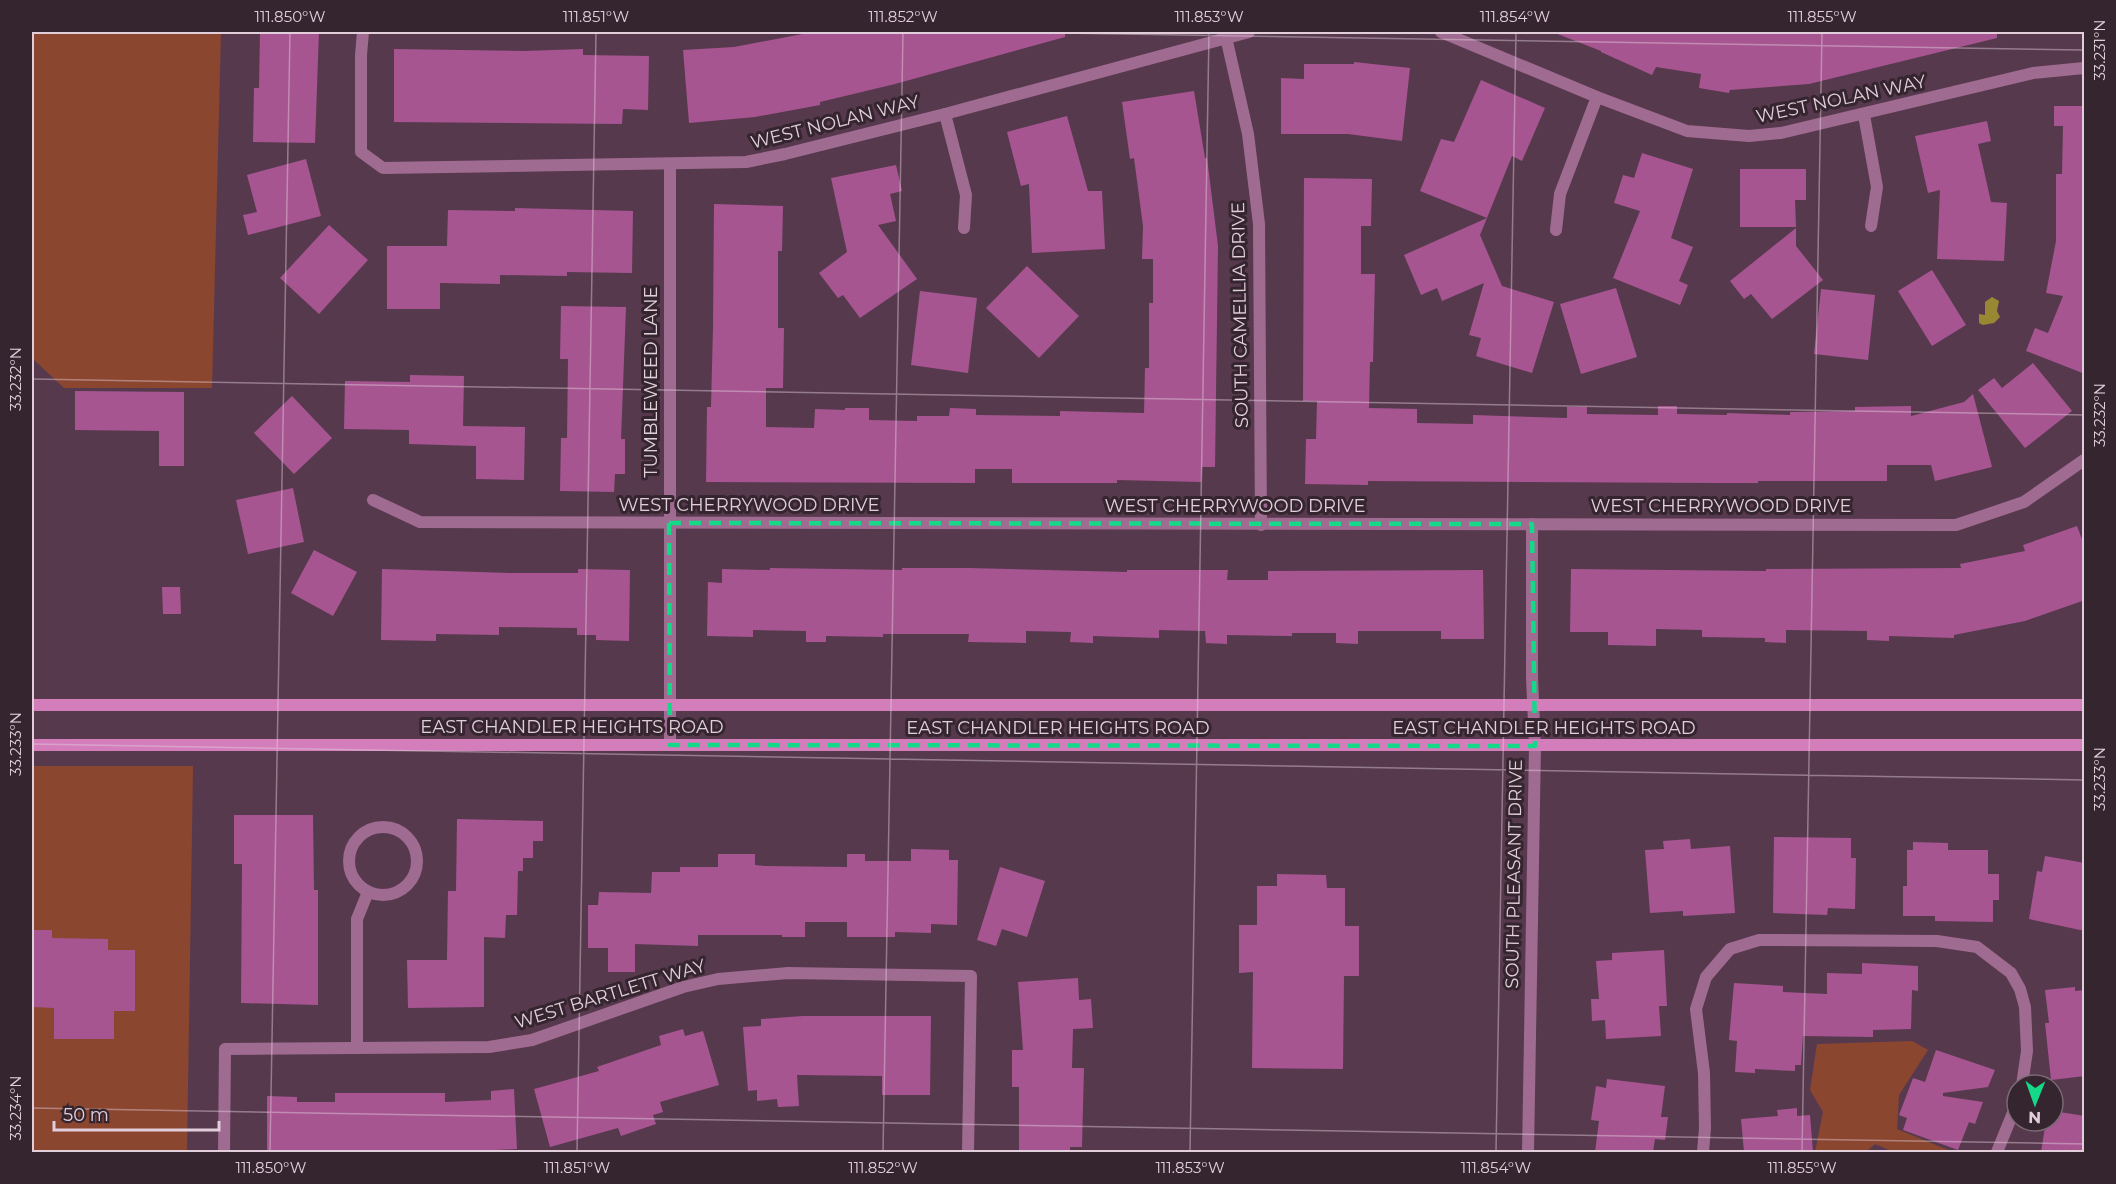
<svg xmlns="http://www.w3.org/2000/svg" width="2116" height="1184" font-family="Montserrat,sans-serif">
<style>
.green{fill:#8b4630}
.water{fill:#988733}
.building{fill:#a65591}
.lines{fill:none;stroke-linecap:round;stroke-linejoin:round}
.street{stroke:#a06b91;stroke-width:12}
.secondary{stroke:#d37ebb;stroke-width:12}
.marked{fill:none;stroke:#15d989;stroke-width:4.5;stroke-dasharray:12 8;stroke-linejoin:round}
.ticks{fill:none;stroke:#e2cedb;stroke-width:1.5;stroke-opacity:0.45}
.labels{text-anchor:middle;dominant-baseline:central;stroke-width:6;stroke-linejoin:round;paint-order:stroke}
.street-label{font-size:18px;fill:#e2cedb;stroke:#34252f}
.neatline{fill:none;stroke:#e2cedb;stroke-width:2}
.ticks-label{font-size:15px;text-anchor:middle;fill:#e2cedb}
</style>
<rect width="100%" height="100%" fill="#57394e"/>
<g class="green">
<polygon points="32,32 221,32 212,388 64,388 32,358"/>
<polygon points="32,766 193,766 187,1152 32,1152"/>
<polygon points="1912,1041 1928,1050 1899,1095 1897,1129 1953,1152 1894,1152 1875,1144 1866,1152 1815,1152 1823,1112 1810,1090 1817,1044"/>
</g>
<polygon class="water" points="1992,297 1999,301 1997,311 2000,317 1994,323 1983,325 1979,323 1979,314 1985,315 1985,302"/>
<g class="building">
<polygon points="260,32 319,32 315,143 253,142 254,88 259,88"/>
<polygon points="813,32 1065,32 1065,37 895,84 820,102 820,105 755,117 689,123 683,50 734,47"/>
<polygon points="1556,32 1997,32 1997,38 1809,84 1730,90 1729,93 1699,88 1701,74 1656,67 1652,75 1601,52 1601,51 1555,33"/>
<polygon points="394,49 524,51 583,49 583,55 649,56 648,110 623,109 622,124 394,122"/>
<polygon points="1354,62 1410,68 1402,141 1348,134 1281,134 1281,78 1304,79 1304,64 1354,64"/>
<polygon points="1481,80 1545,108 1522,161 1512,156 1487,218 1420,191 1441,139 1454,142"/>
<polygon points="1194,91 1205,158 1207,158 1218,246 1215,467 1202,467 1201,482 1117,480 1117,483 1012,483 1012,469 975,469 975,483 706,482 707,407 711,407 713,327 714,204 783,206 782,251 778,251 778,328 784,328 783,388 766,388 766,427 814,428 815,409 845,410 845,408 869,408 869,420 917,421 917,416 949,416 950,408 976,409 976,415 1060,416 1060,411 1144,413 1145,368 1149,368 1149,303 1153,303 1153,259 1142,259 1143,226 1134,158 1130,159 1122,102"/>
<polygon points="2054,106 2085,106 2085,374 2026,351 2035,328 2048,333 2063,296 2046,293 2056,241 2056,174 2062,174 2063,126 2054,126"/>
<polygon points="1067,116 1088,191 1102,191 1105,249 1032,253 1029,184 1021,186 1007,132"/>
<polygon points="1987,121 1991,141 1978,144 1991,202 2007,203 2004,261 1937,259 1940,190 1928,193 1915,136"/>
<polygon points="1642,153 1693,169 1671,238 1693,247 1679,281 1688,285 1680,305 1613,278 1640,211 1614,203 1623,175 1634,178"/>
<polygon points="306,159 321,216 248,235 243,215 257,212 247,175"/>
<polygon points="896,165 902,191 890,194 896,221 878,225 917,279 860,318 843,295 838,298 819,273 847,252 831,178"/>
<polygon points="1740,169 1806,169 1806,200 1795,200 1796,227 1740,227"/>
<polygon points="1304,178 1372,179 1371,226 1361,226 1361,274 1375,274 1373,362 1370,362 1369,408 1417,409 1417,423 1473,424 1473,415 1567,418 1567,407 1587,407 1587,414 1658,415 1658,406 1677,406 1677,414 1727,415 1727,413 1790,415 1790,412 1855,411 1855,407 1911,406 1911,416 1964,402 1973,394 1992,467 1935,481 1931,465 1887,465 1887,481 1758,481 1758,483 1715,483 1368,481 1368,485 1305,484 1306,439 1316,439 1317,401 1303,401"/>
<polygon points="515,208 633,211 632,273 567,272 567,276 500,275 500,284 440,283 440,309 387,309 387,246 447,246 448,210 515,211"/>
<polygon points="1487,218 1480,235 1502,286 1554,302 1532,373 1476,356 1481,338 1469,335 1484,283 1442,301 1437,288 1421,295 1404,255"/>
<polygon points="329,225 368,260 319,314 280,278"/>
<polygon points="1796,228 1796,246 1823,280 1772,319 1751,294 1744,299 1730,281"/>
<polygon points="1027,266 1079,316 1039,358 986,308"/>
<polygon points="1932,270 1966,325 1932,346 1898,291"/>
<polygon points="1616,288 1637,357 1581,374 1560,304"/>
<polygon points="1821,289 1875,295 1868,360 1814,354"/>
<polygon points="920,291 977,298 968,373 911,365"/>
<polygon points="561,306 626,307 621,439 625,439 625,474 615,474 614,492 560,491 561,438 567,438 568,359 560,359"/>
<polygon points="2033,363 2072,411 2025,448 1978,390 1994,378 2002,388"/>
<polygon points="410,375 464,376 463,426 525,427 524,480 476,479 476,446 409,444 409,430 344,429 345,381 410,382"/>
<polygon points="75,391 184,392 184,466 159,466 159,431 75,430"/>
<polygon points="292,396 332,438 294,474 254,433"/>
<polygon points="293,488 304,542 248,554 236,500"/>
<polygon points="2077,526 2085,547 2085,600 2025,621 1954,635 1954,638 1889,636 1889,641 1867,640 1867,631 1786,630 1786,643 1765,642 1765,638 1702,637 1702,630 1656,629 1656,646 1608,645 1608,632 1570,632 1571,569 1766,571 1766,569 1961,568 1960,564 2025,551 2023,545"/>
<polygon points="314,550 357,572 333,616 291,593"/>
<polygon points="770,568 902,570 902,568 970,568 1127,572 1127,570 1228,570 1227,580 1268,580 1268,571 1483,570 1484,639 1441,639 1441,631 1358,631 1358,644 1336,643 1336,633 1292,633 1292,636 1227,635 1227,644 1206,643 1205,631 1159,630 1159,638 1093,636 1093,643 1070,642 1071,632 1026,631 1026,643 968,642 969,634 883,634 883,637 826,636 826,642 806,642 806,631 753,630 753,637 707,636 708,582 722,583 722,569 770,570"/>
<polygon points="382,569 511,573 578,573 578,569 630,570 629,641 596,640 596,635 577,635 577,628 499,627 499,635 436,634 436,641 381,640"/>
<polygon points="162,587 180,587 181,614 163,614"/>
<polygon points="234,815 313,815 314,890 318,890 318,1005 241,1003 242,864 234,864"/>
<polygon points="457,819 543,821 543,841 533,841 533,858 523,858 523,871 518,871 517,915 506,915 505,938 484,937 484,1007 408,1008 407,960 447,960 448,891 456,891"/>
<polygon points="1774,837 1851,838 1851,858 1856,858 1855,909 1828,908 1827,915 1773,913"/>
<polygon points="1690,839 1691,849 1730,846 1735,913 1683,916 1683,911 1650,913 1645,850 1664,849 1663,841"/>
<polygon points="1913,842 1948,843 1948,850 1988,850 1988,874 1999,874 1999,900 1993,900 1993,922 1935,921 1935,916 1903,916 1903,886 1907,886 1907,850 1913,850"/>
<polygon points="911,849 949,850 949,860 958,860 957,925 931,924 931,933 895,932 895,937 847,937 847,922 805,922 805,937 782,937 782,935 698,935 698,946 635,944 635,972 608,972 608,948 588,948 588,905 598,905 599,892 651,893 652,872 680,872 680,867 718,867 718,854 755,854 755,865 765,866 847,867 847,854 865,854 865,861 911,861"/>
<polygon points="2045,856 2085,863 2085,931 2029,919 2037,871 2042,872"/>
<polygon points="1000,867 1045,881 1027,937 1002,929 996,946 977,940"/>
<polygon points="1277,874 1326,875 1327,888 1345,888 1345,926 1359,926 1359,976 1344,976 1343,1069 1252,1068 1253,972 1239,973 1239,925 1257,925 1257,886 1277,886"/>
<polygon points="32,930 52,930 52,938 108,939 108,950 135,950 135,1011 114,1011 114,1039 54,1039 54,1008 32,1007"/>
<polygon points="1664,950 1667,1006 1659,1006 1661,1036 1606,1039 1605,1020 1592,1021 1591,999 1599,999 1596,961 1612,960 1612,953"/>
<polygon points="1862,963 1918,966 1918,991 1912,990 1911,1029 1873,1030 1873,1037 1803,1036 1801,1065 1795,1065 1795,1071 1755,1069 1755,1073 1735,1072 1737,1041 1729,1040 1734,983 1783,986 1783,992 1827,994 1827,973 1862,974"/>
<polygon points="1078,978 1079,1000 1091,999 1093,1028 1073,1029 1072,1068 1084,1068 1082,1147 1070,1147 1070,1152 1019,1152 1019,1087 1012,1087 1012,1050 1023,1050 1018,982"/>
<polygon points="2075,987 2075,991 2085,990 2085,1076 2051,1080 2045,1023 2049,1023 2045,990"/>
<polygon points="803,1016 931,1016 930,1095 882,1095 882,1076 797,1075 799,1106 778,1107 777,1099 757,1101 757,1090 748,1091 743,1027 761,1026 761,1019"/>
<polygon points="683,1029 685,1036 703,1031 719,1085 660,1102 663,1112 653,1115 656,1124 621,1136 618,1128 550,1147 534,1089 599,1071 597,1067 661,1045 659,1036"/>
<polygon points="1936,1050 1995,1070 1988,1087 1943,1093 1943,1096 1983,1102 1975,1124 1969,1122 1958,1150 1903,1130 1907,1118 1899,1115 1913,1078 1925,1082"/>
<polygon points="1607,1079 1665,1086 1661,1117 1668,1117 1665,1140 1655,1139 1653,1152 1595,1152 1599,1121 1591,1120 1596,1086 1606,1088"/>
<polygon points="514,1089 517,1149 457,1152 267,1152 267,1096 297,1097 297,1102 335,1102 335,1093 445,1093 445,1102 491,1100 491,1091"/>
<polygon points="1797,1108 1797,1116 1810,1115 1813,1152 1744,1152 1741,1119 1778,1116 1777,1110"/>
<polygon points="2053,1111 2085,1116 2085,1152 2041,1152 2046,1121 2053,1121"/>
</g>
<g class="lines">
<g class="street">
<polyline points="363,32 361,55 361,152 383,168 746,162 785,154 945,114 1249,32"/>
<polyline points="1441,32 1597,97 1687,131 1749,136 1781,133 2033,73 2084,68"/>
<polyline points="1226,37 1248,134 1259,224 1261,525"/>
<polyline points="945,114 966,195 964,228"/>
<polyline points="1864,115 1877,187 1871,226"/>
<polyline points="1556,230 1560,194 1597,97"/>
<polyline points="373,500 420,522 1956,525 2024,502 2084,460"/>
<polyline points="670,745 670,164"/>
<circle cx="383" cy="861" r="34"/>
<polyline points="357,1048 357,919 368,892"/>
<polyline points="224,1152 225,1049 489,1047 532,1040 683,987 718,979 788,973 971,976 968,1152"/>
<polyline points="1528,1152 1535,746 1532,677 1532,524"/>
<polyline points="1703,1152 1705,1128 1704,1073 1696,1009 1706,977 1730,949 1759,940 1937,941 1977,947 2011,973 2020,989 2025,1007 2027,1051 2022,1085"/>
<polyline points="1997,1152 2017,1103"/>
</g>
<g class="secondary">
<polyline points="32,705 2084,705"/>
<polyline points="32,745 2084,745"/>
</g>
</g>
<path class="marked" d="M 669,523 L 1532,524 L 1535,746 L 670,745 Z"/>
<path class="ticks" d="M 1001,32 L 2084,50M 32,379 L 2084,415M 32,744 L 2084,780M 32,1108 L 2084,1144M 270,1152 L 290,32M 577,1152 L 596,32M 883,1152 L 903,32M 1190,1152 L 1209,32M 1496,1152 L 1516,32M 1802,1152 L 1822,32"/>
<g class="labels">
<g class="street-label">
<text transform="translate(1841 99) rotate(-12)">WEST NOLAN WAY</text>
<text transform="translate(835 122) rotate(-14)">WEST NOLAN WAY</text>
<text transform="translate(1240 315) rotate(-91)">SOUTH CAMELLIA DRIVE</text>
<text transform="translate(651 382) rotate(-90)">TUMBLEWEED LANE</text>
<text x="749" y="505">WEST CHERRYWOOD DRIVE</text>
<text x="1235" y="506">WEST CHERRYWOOD DRIVE</text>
<text x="1721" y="506">WEST CHERRYWOOD DRIVE</text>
<text x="572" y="727">EAST CHANDLER HEIGHTS ROAD</text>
<text x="1058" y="728">EAST CHANDLER HEIGHTS ROAD</text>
<text x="1544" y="728">EAST CHANDLER HEIGHTS ROAD</text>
<text transform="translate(1514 874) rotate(-89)">SOUTH PLEASANT DRIVE</text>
<text transform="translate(610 994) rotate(-17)">WEST BARTLETT WAY</text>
</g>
</g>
<rect width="2116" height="1184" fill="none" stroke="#34252f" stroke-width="66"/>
<g transform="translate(2035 1103) rotate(181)"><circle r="28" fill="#34252f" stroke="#7a6974" stroke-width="1.5"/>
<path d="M0-4.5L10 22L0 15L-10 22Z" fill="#15d989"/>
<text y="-9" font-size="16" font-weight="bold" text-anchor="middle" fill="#e2cedb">N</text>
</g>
<path d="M54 1121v9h165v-9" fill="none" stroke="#e2cedb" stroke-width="3"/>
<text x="63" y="1121" font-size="18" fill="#e2cedb" stroke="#34252f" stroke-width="4.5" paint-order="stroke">50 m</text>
<rect x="33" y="33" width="2050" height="1118" class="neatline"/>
<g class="ticks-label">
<text x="290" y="22">111.850°W</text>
<text x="596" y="22">111.851°W</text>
<text x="903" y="22">111.852°W</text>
<text x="1209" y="22">111.853°W</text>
<text x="1515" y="22">111.854°W</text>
<text x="1822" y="22">111.855°W</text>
<text transform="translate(2100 50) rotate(-90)" y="5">33.231°N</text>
<text transform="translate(16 379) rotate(-90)" y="5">33.232°N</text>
<text transform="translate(2100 415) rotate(-90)" y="5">33.232°N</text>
<text transform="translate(16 744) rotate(-90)" y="5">33.233°N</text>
<text transform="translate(2100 779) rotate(-90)" y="5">33.233°N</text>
<text transform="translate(16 1108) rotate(-90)" y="5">33.234°N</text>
<text x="271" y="1173">111.850°W</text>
<text x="577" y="1173">111.851°W</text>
<text x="883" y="1173">111.852°W</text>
<text x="1190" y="1173">111.853°W</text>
<text x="1496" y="1173">111.854°W</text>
<text x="1802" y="1173">111.855°W</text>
</g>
</svg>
